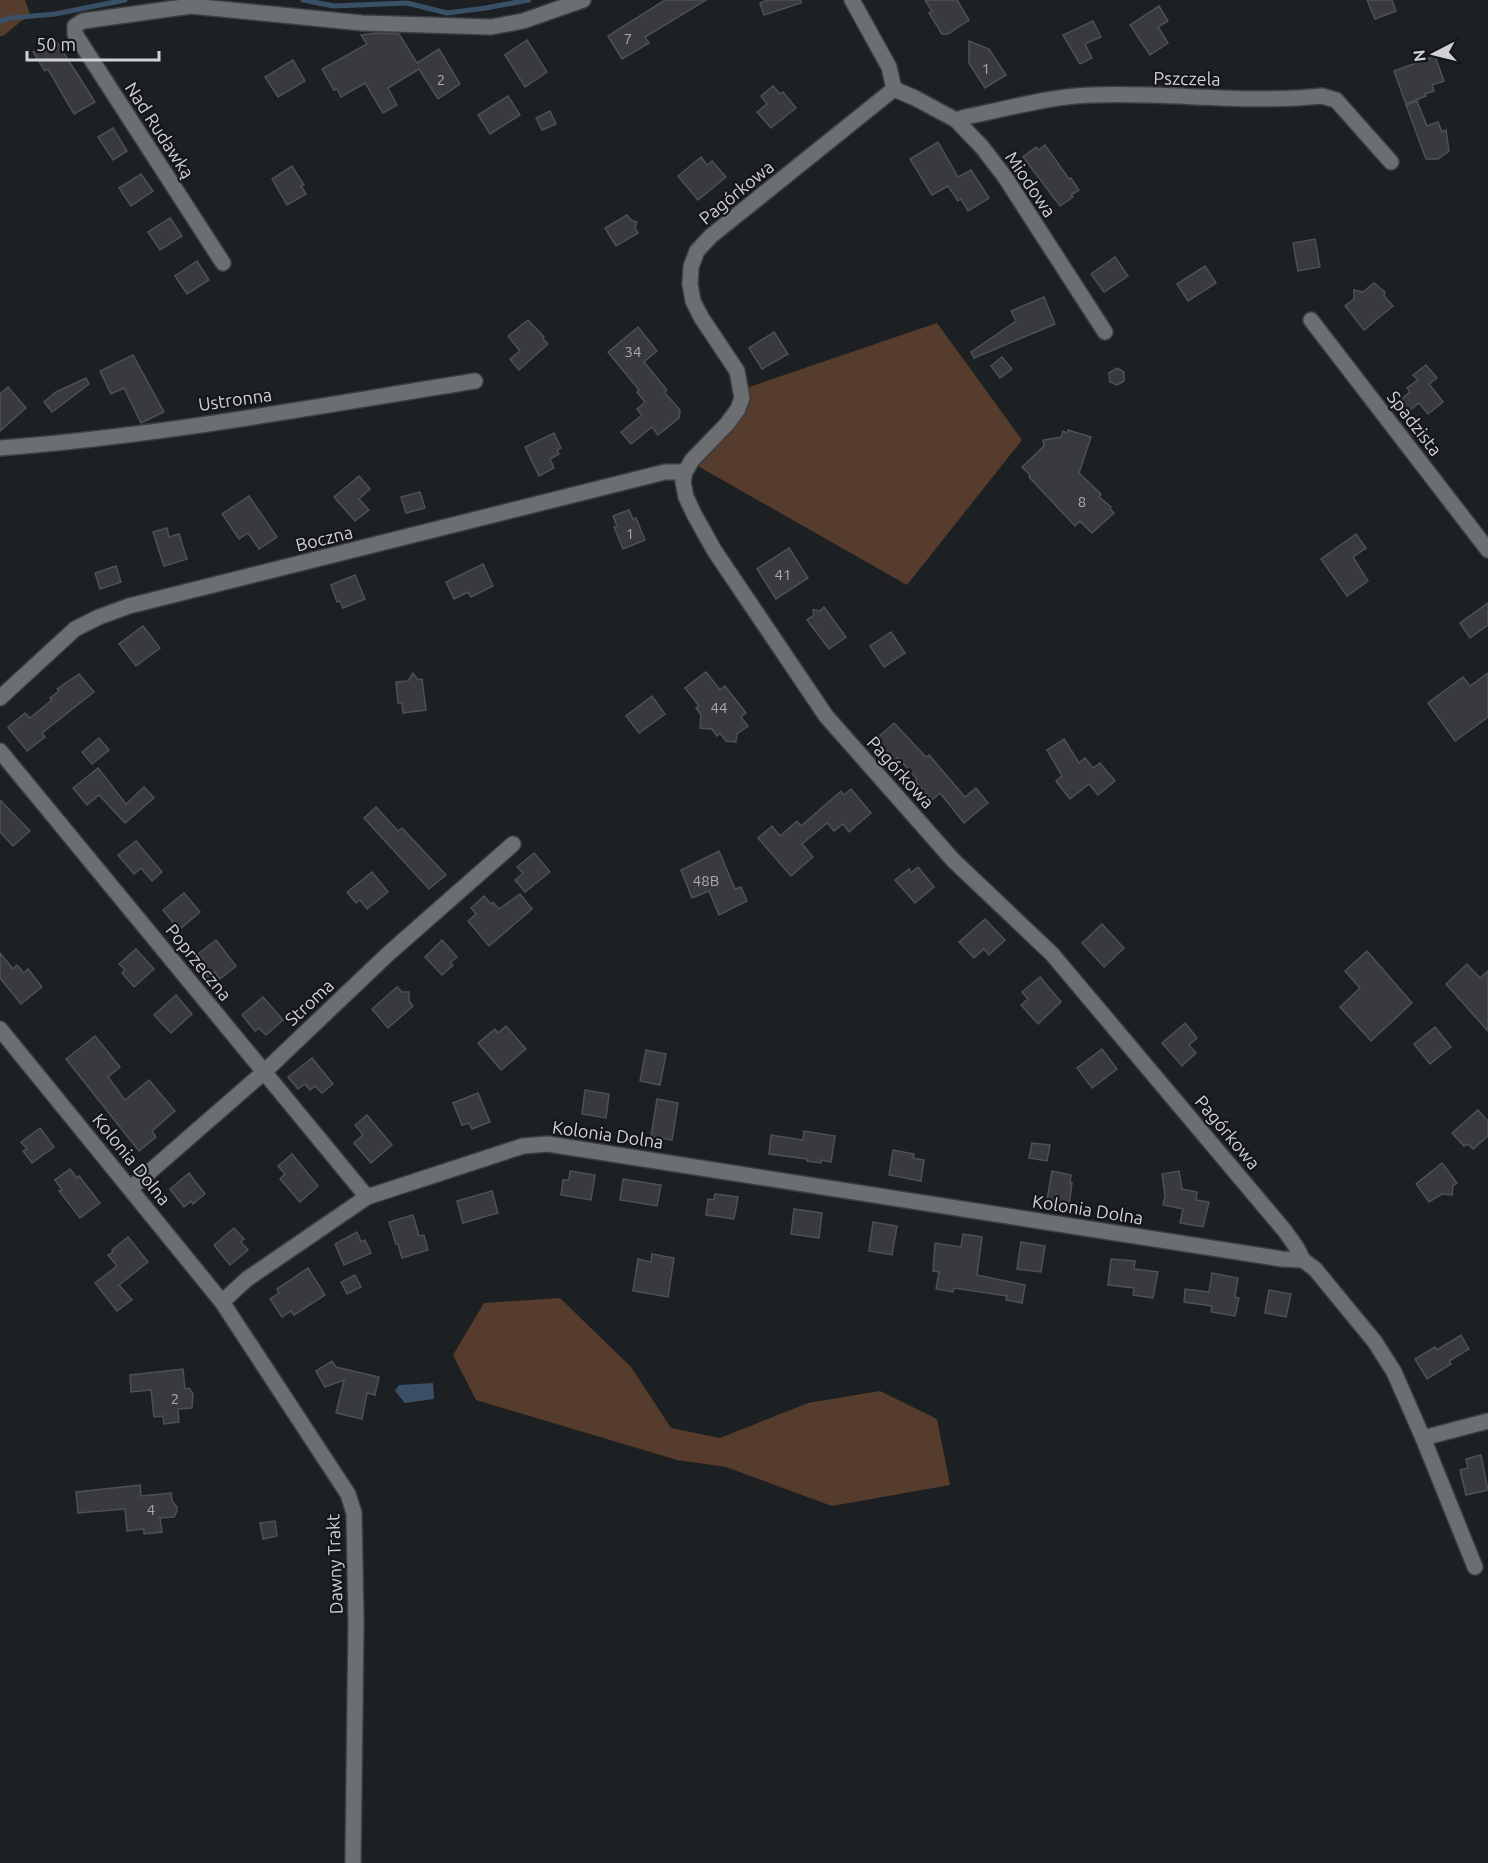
<svg xmlns="http://www.w3.org/2000/svg" width="1488" height="1863" font-family="Ubuntu,sans-serif">
<style>
.green{fill:#553c2c}
.water{fill:#395067}
.lines{fill:none;stroke-linecap:round;stroke-linejoin:round}
.stream{stroke:#395067;stroke-width:5}
.building{fill:#383a3d;stroke:#4e5153;stroke-width:1.5}
.minor-casing{stroke:#3c3d3f;stroke-width:18}
.minor{stroke:#6c6f72;stroke-width:15}
.labels{text-anchor:middle;dominant-baseline:central;stroke-width:4.5;stroke-linejoin:round;paint-order:stroke}
.number-label{font-size:15px;fill:#aaacae}
.street-label{font-size:18px;fill:#d0d2d3;stroke:#141619}
</style>
<rect width="100%" height="100%" fill="#1d2022"/>
<g class="green">
<polygon points="0,0 25,0 30,14 3,36 0,36"/>
<polygon points="937,323 1022,440 907,585 696,465 746,403 749,387"/>
<polygon points="560,1298 631,1367 671,1428 720,1438 808,1403 880,1391 937,1419 950,1485 832,1506 726,1467 677,1460 476,1400 453,1355 484,1303"/>
</g>
<polygon class="water" points="433,1383 434,1399 405,1403 395,1391 399,1385"/>
<g class="lines">
<g class="stream">
<polyline points="303,0 334,6 407,3 447,13 486,8 529,0"/>
<polyline points="0,21 10,18 55,14 125,0"/>
</g>
</g>
<g class="building">
<polygon points="665,0 706,0 645,37 649,43 622,59 608,36"/>
<polygon points="768,0 801,0 801,3 764,15 760,3"/>
<polygon points="925,0 957,0 969,20 948,34 942,34 929,13 932,11"/>
<polygon points="1367,0 1392,0 1396,11 1375,19"/>
<polygon points="1159,6 1168,21 1158,27 1168,43 1150,55 1130,25"/>
<polygon points="1093,21 1101,37 1085,44 1092,58 1080,64 1063,35"/>
<polygon points="376,33 399,34 417,63 439,49 460,84 438,99 419,69 388,88 397,105 383,113 365,83 341,97 337,89 334,90 322,69 367,44 361,35"/>
<polygon points="55,39 95,102 74,114 48,69 45,71 33,52"/>
<polygon points="527,40 547,72 525,87 505,55"/>
<polygon points="969,41 989,49 1006,75 985,88 969,63"/>
<polygon points="1435,56 1444,81 1432,85 1434,91 1425,94 1426,96 1406,104 1394,71"/>
<polygon points="293,60 305,81 278,97 265,77"/>
<polygon points="773,86 780,94 783,92 796,108 771,128 757,112 767,104 761,96"/>
<polygon points="508,96 520,115 490,134 478,115"/>
<polygon points="1417,101 1427,126 1438,122 1442,132 1446,130 1449,151 1438,159 1426,159 1406,105"/>
<polygon points="550,111 556,124 542,130 536,118"/>
<polygon points="113,128 127,151 113,160 98,137"/>
<polygon points="938,142 958,177 971,170 989,198 968,211 961,199 958,201 948,186 932,195 910,159"/>
<polygon points="1045,145 1069,179 1071,178 1079,190 1071,195 1073,197 1060,206 1023,157 1036,147 1038,150"/>
<polygon points="701,157 707,165 712,161 726,177 698,200 678,176"/>
<polygon points="292,166 304,185 301,186 306,194 287,205 272,179"/>
<polygon points="141,174 153,191 131,206 119,188"/>
<polygon points="627,215 631,220 637,222 635,228 638,233 616,246 605,228"/>
<polygon points="170,218 182,236 160,250 148,232"/>
<polygon points="1315,239 1320,267 1298,271 1293,243"/>
<polygon points="1115,257 1128,276 1104,292 1091,274"/>
<polygon points="197,261 209,280 187,294 175,276"/>
<polygon points="1205,266 1216,283 1188,301 1177,284"/>
<polygon points="1374,283 1385,292 1384,296 1393,306 1364,330 1345,306 1354,299 1354,290 1363,292"/>
<polygon points="1044,297 1055,324 974,358 971,352 1016,321 1011,311"/>
<polygon points="528,320 544,337 543,339 548,344 519,370 510,359 520,351 508,336"/>
<polygon points="638,327 657,351 644,362 667,390 664,392 680,410 679,418 658,435 652,427 631,444 621,432 642,415 637,409 645,402 637,392 639,390 608,352"/>
<polygon points="774,332 788,354 762,369 749,348"/>
<polygon points="133,355 164,412 141,423 124,388 111,394 100,371"/>
<polygon points="1002,357 1012,369 1000,378 991,366"/>
<polygon points="1426,365 1437,378 1429,384 1443,402 1428,414 1419,403 1404,415 1395,404 1410,392 1407,388 1418,380 1413,375"/>
<polygon points="1117,368 1124,372 1124,381 1117,385 1110,382 1109,373"/>
<polygon points="86,378 89,384 52,412 44,402 56,392"/>
<polygon points="8,387 26,408 0,431 0,394"/>
<polygon points="1068,430 1091,437 1079,473 1101,494 1099,497 1111,507 1110,509 1114,513 1092,533 1080,521 1075,526 1029,477 1030,475 1022,467 1044,446 1043,440 1061,437 1063,431 1067,433"/>
<polygon points="554,433 561,448 557,450 559,454 550,459 554,468 539,476 525,447"/>
<polygon points="359,476 370,489 359,499 369,510 355,521 334,497"/>
<polygon points="420,492 425,508 406,513 401,497"/>
<polygon points="249,496 277,537 259,549 248,533 239,539 222,514"/>
<polygon points="629,510 633,519 636,518 645,540 623,549 614,527 617,526 613,516"/>
<polygon points="167,528 169,537 179,534 187,559 164,566 153,532"/>
<polygon points="1356,534 1366,548 1353,557 1368,581 1347,596 1321,559"/>
<polygon points="789,548 808,578 776,599 757,569"/>
<polygon points="483,564 493,586 471,597 468,592 454,599 446,582"/>
<polygon points="116,566 121,582 100,589 95,573"/>
<polygon points="355,575 365,599 343,608 340,601 337,602 331,585"/>
<polygon points="1488,603 1488,625 1470,638 1460,623"/>
<polygon points="824,607 846,637 829,649 807,620 814,615 813,610 820,611"/>
<polygon points="143,626 160,648 136,666 119,644"/>
<polygon points="891,632 905,653 884,667 870,646"/>
<polygon points="706,672 720,690 725,686 746,713 741,717 748,726 737,734 736,742 726,741 720,733 717,736 712,729 700,728 701,715 696,708 699,706 685,688"/>
<polygon points="413,673 418,680 422,679 426,710 403,713 402,703 398,703 396,682 408,681"/>
<polygon points="1488,673 1488,717 1455,741 1428,703 1463,677 1470,686"/>
<polygon points="79,674 94,692 42,733 45,737 27,751 8,727 25,713 30,718 52,700 50,698 59,691 57,689"/>
<polygon points="652,696 665,714 639,733 626,716"/>
<polygon points="894,723 926,757 929,755 965,797 976,788 988,803 964,823 940,793 932,800 915,781 917,779 898,758 892,763 873,742"/>
<polygon points="99,738 109,750 92,764 82,752"/>
<polygon points="1064,739 1079,763 1085,758 1093,768 1100,763 1115,781 1098,795 1089,784 1070,799 1056,781 1062,776 1047,750"/>
<polygon points="98,768 126,804 144,787 154,798 125,823 99,795 87,805 73,788"/>
<polygon points="851,789 871,813 849,832 843,824 834,831 827,823 802,844 813,857 791,876 758,838 772,826 780,836 797,821 801,826 841,791 844,795"/>
<polygon points="0,800 30,831 13,846 0,832"/>
<polygon points="376,807 398,831 402,828 446,875 429,889 364,818"/>
<polygon points="136,841 162,872 152,881 141,868 134,874 118,855"/>
<polygon points="719,851 735,889 741,887 747,901 719,915 709,891 692,898 681,870"/>
<polygon points="534,853 550,872 525,892 515,880 523,873 517,867"/>
<polygon points="918,867 934,887 915,903 895,880 909,869 911,873"/>
<polygon points="372,872 388,892 367,909 360,900 356,903 347,892"/>
<polygon points="184,893 200,912 179,930 163,910"/>
<polygon points="520,894 532,909 489,946 468,921 476,914 471,908 484,896 491,904 493,902 499,909"/>
<polygon points="985,919 1005,940 989,955 984,949 974,958 959,942"/>
<polygon points="1102,924 1124,948 1104,967 1082,943"/>
<polygon points="216,940 236,966 220,979 215,972 208,977 198,963 203,959 198,954"/>
<polygon points="442,940 457,957 450,963 453,965 442,975 425,957"/>
<polygon points="136,949 154,969 134,987 122,973 125,970 119,964"/>
<polygon points="1367,951 1412,1003 1371,1041 1340,1007 1360,988 1345,971"/>
<polygon points="0,953 13,969 17,965 24,973 28,969 42,987 21,1004 0,978"/>
<polygon points="1467,964 1480,978 1488,971 1488,1031 1446,984"/>
<polygon points="1040,977 1061,1002 1038,1024 1021,1005 1028,999 1022,992"/>
<polygon points="397,987 402,992 409,992 409,1001 413,1006 388,1028 372,1009"/>
<polygon points="176,995 192,1014 171,1033 154,1015"/>
<polygon points="263,997 283,1020 266,1035 259,1028 255,1031 242,1015"/>
<polygon points="1185,1023 1197,1038 1189,1045 1196,1053 1182,1066 1162,1043"/>
<polygon points="506,1026 526,1049 501,1070 478,1043 495,1029 498,1033"/>
<polygon points="1435,1027 1451,1047 1430,1064 1414,1044"/>
<polygon points="95,1036 120,1067 108,1077 125,1100 149,1080 175,1111 152,1131 156,1137 139,1151 66,1059"/>
<polygon points="1102,1049 1117,1069 1092,1088 1077,1068"/>
<polygon points="646,1050 666,1054 660,1085 640,1081"/>
<polygon points="312,1058 333,1084 322,1093 315,1086 310,1090 305,1084 298,1089 288,1077"/>
<polygon points="585,1090 609,1094 606,1118 582,1114"/>
<polygon points="478,1093 490,1122 472,1129 469,1123 462,1125 453,1103"/>
<polygon points="657,1099 678,1103 672,1140 651,1136"/>
<polygon points="1478,1110 1488,1121 1488,1136 1473,1149 1468,1144 1464,1146 1452,1133"/>
<polygon points="367,1115 392,1145 371,1163 354,1143 363,1135 355,1125"/>
<polygon points="40,1128 54,1147 32,1163 23,1151 27,1149 21,1142"/>
<polygon points="804,1131 835,1136 831,1162 821,1160 821,1163 807,1161 807,1159 769,1154 771,1135 803,1140"/>
<polygon points="1032,1143 1050,1145 1047,1161 1029,1158"/>
<polygon points="893,1150 914,1154 913,1158 924,1160 921,1181 889,1175"/>
<polygon points="292,1154 318,1186 300,1202 280,1179 285,1174 278,1166"/>
<polygon points="1442,1163 1457,1183 1453,1186 1452,1195 1442,1194 1429,1202 1416,1184"/>
<polygon points="70,1169 77,1178 79,1176 100,1203 80,1218 59,1191 62,1190 55,1180"/>
<polygon points="570,1171 595,1175 591,1200 561,1195 563,1180 569,1180"/>
<polygon points="1052,1171 1071,1175 1070,1183 1072,1183 1069,1204 1047,1200"/>
<polygon points="1179,1171 1182,1189 1197,1192 1196,1200 1209,1202 1203,1227 1180,1223 1183,1209 1163,1205 1165,1196 1162,1174"/>
<polygon points="189,1173 205,1194 193,1204 191,1201 184,1207 170,1189"/>
<polygon points="623,1179 661,1185 657,1206 620,1200"/>
<polygon points="492,1191 498,1213 463,1223 457,1201"/>
<polygon points="715,1194 738,1197 734,1219 706,1215 708,1199 714,1200"/>
<polygon points="794,1209 822,1213 819,1238 791,1234"/>
<polygon points="413,1215 419,1236 424,1235 428,1250 402,1258 398,1244 396,1244 389,1222"/>
<polygon points="873,1222 897,1226 892,1255 869,1251"/>
<polygon points="234,1228 244,1239 241,1242 248,1250 230,1265 214,1245"/>
<polygon points="357,1232 361,1242 365,1240 371,1253 344,1265 335,1244"/>
<polygon points="963,1234 982,1237 977,1275 1025,1285 1022,1303 1006,1300 1007,1296 954,1288 953,1292 936,1289 939,1272 933,1271 935,1243 961,1247"/>
<polygon points="128,1237 148,1262 119,1285 132,1300 117,1311 95,1283 117,1266 108,1255 113,1252 112,1250"/>
<polygon points="1021,1242 1045,1246 1041,1272 1017,1269"/>
<polygon points="652,1254 674,1258 668,1297 633,1291 638,1259 651,1262"/>
<polygon points="1111,1259 1135,1261 1134,1269 1158,1272 1153,1298 1133,1295 1134,1288 1108,1285"/>
<polygon points="308,1268 325,1295 294,1315 291,1311 282,1317 270,1299 279,1293 277,1289"/>
<polygon points="1212,1273 1238,1278 1235,1297 1239,1298 1235,1316 1211,1312 1212,1306 1184,1302 1185,1289 1209,1292"/>
<polygon points="355,1275 361,1287 347,1294 341,1282"/>
<polygon points="1269,1290 1291,1294 1286,1317 1265,1313"/>
<polygon points="1461,1335 1469,1349 1449,1361 1451,1364 1427,1379 1415,1359 1435,1347 1437,1350"/>
<polygon points="332,1361 336,1367 379,1377 375,1395 367,1393 362,1419 336,1413 344,1380 325,1387 316,1371"/>
<polygon points="183,1369 185,1389 189,1388 193,1394 192,1408 178,1409 179,1422 164,1424 163,1416 154,1417 151,1390 131,1392 130,1375"/>
<polygon points="1481,1455 1488,1490 1466,1495 1460,1470 1468,1468 1466,1459"/>
<polygon points="140,1485 141,1496 171,1493 172,1501 177,1507 177,1511 174,1517 160,1518 162,1532 144,1534 144,1529 127,1531 125,1509 78,1513 76,1492"/>
<polygon points="275,1521 277,1536 263,1539 260,1523"/>
</g>
<g class="lines">
<defs>
<g id="minor">
<polyline points="852,0 889,67 894,89 711,236 697,251 691,267 690,284 693,301 701,317 737,371 742,398 738,409 727,424 692,460 685,472 683,482 686,497 694,514 714,550 826,716 953,860 1052,954 1285,1231 1297,1248 1303,1260 1315,1269 1375,1342 1394,1372 1423,1438 1475,1567"/>
<polyline points="894,89 915,98 956,120 982,147 1005,177 1105,332"/>
<path d="M 956,120 L 965,117 C 1007,109 1050,96 1092,95 C 1169,92 1246,104 1322,96 L 1336,100 L 1391,162"/>
<polyline points="223,263 75,34 75,26 83,21 191,6 362,23 491,27 523,21 583,0"/>
<polyline points="1311,320 1488,550"/>
<path d="M 0,448 C 159,436 318,406 475,381"/>
<polyline points="0,698 75,629 99,617 129,606 665,472 685,472"/>
<polyline points="0,751 367,1197"/>
<polyline points="0,1029 222,1302 247,1279 367,1197 523,1146 548,1144 1282,1259 1303,1260"/>
<polyline points="131,1188 264,1072 388,954 513,844"/>
<polyline points="222,1302 348,1494 354,1513 356,1623 353,1863"/>
<polyline points="1423,1438 1488,1421"/>
</g>
</defs>
<use href="#minor" class="minor-casing"/>
<use href="#minor" class="minor"/>
</g>
<g class="labels">
<g class="number-label">
<text x="628" y="38">7</text>
<text x="986" y="68">1</text>
<text x="441" y="79">2</text>
<text x="633" y="351">34</text>
<text x="1082" y="501">8</text>
<text x="630" y="533">1</text>
<text x="783" y="574">41</text>
<text x="719" y="707">44</text>
<text x="706" y="880">48B</text>
<text x="175" y="1398">2</text>
<text x="151" y="1509">4</text>
</g>
<g class="street-label">
<text transform="translate(1187 78) rotate(1)">Pszczela</text>
<text transform="translate(160 130) rotate(57)">Nad Rudawką</text>
<text transform="translate(1031 184) rotate(56)">Miodowa</text>
<text transform="translate(736 192) rotate(-39)">Pagórkowa</text>
<text transform="translate(235 399) rotate(-8)">Ustronna</text>
<text transform="translate(1415 423) rotate(52)">Spadzista</text>
<text transform="translate(324 538) rotate(-14)">Boczna</text>
<text transform="translate(901 772) rotate(48)">Pagórkowa</text>
<text transform="translate(199 962) rotate(51)">Poprzeczna</text>
<text transform="translate(309 1002) rotate(-43)">Stroma</text>
<text transform="translate(1228 1132) rotate(50)">Pagórkowa</text>
<text transform="translate(608 1134) rotate(8)">Kolonia Dolna</text>
<text transform="translate(132 1159) rotate(51)">Kolonia Dolna</text>
<text transform="translate(1088 1209) rotate(9)">Kolonia Dolna</text>
<text transform="translate(334 1564) rotate(-92)">Dawny Trakt</text>
</g>
</g>
<g transform="translate(1434 54) rotate(263)" stroke="#141619" stroke-width="4.5" paint-order="stroke">
<path d="M0-4.5L10 22L0 15L-10 22Z" fill="#d0d2d3"/>
<text y="-9" font-size="16" font-weight="bold" text-anchor="middle" fill="#d0d2d3">N</text>
</g>
<path d="M27 51v9h132v-9" fill="none" stroke="#d0d2d3" stroke-width="3"/>
<text x="36" y="51" font-size="18" fill="#d0d2d3" stroke="#141619" stroke-width="4.5" paint-order="stroke">50 m</text>
</svg>
